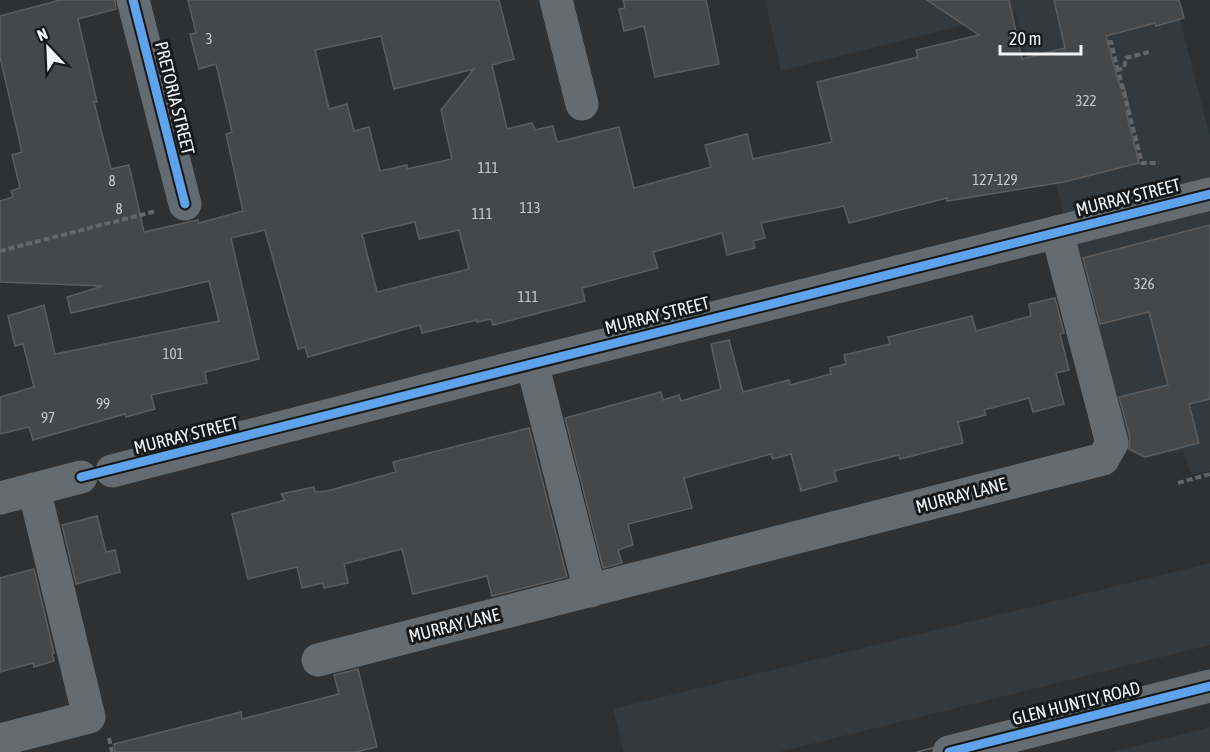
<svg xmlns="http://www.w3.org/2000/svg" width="1210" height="752" font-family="'Asap Condensed',sans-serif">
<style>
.built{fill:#32393f}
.building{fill:#464748;stroke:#5c5d5e;stroke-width:1.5;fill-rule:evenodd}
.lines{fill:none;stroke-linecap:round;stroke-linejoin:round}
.path{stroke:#62676b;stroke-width:4;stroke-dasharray:6 3;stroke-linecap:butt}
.minor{stroke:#646c72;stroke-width:33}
.tram{stroke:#676c6e;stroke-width:1.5}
.cycleway-casing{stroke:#171819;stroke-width:13}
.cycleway{stroke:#60a3ed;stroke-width:9}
.labels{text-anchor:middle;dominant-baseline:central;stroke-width:6;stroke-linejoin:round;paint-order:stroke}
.number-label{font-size:15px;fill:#c7c9ca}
.street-label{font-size:18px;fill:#f2f4f5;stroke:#171819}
</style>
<rect width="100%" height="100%" fill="#2e3031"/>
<g class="built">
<polygon points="765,0 1175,0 1210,137 1210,471 1191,475 1183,450 1144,459 1108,441 1066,225 1016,12 781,71"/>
<polygon points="1210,563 1210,645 779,752 624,752 613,709"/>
<polygon points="1210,727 1210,752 1113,752"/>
</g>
<g class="building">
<path d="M 60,0 L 115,0 L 116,9 L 78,19 L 97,102 L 94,102 L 111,169 L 129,165 L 144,232 L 198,220 L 199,223 L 243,211 L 226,134 L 232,132 L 216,64 L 199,69 L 190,34 L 196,33 L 188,0 L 499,0 L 514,59 L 492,65 L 507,129 L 532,123 L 535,130 L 553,126 L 557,142 L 619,127 L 634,188 L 711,167 L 705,145 L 747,134 L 753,159 L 832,142 L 817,82 L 918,57 L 916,50 L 979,35 L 927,0 L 1009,0 L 1022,59 L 1065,48 L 1054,0 L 1179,0 L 1184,18 L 1156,26 L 1155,23 L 1106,36 L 1120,87 L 1124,86 L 1130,111 L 1126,112 L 1139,163 L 1064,182 L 947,201 L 947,198 L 849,223 L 844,206 L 761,223 L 765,238 L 753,241 L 755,248 L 727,255 L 722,233 L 653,252 L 658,268 L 582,288 L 585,301 L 493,325 L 491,319 L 477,322 L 477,320 L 422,333 L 420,325 L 308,357 L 305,347 L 298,349 L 265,230 L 231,238 L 259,359 L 205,372 L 207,383 L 151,395 L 155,409 L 126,417 L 125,414 L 33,440 L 29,427 L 0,434 L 0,397 L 34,387 L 23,344 L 15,346 L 8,316 L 44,305 L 55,354 L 219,321 L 209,281 L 71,313 L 67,297 L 103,286 L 0,282 L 0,201 L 13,197 L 11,191 L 20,188 L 12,155 L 22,152 L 0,57 L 0,16 ZM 381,36 L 394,89 L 474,69 L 441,110 L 452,159 L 407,169 L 407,165 L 380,171 L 369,127 L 354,131 L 347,104 L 329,109 L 315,50 ZM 415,222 L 419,239 L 459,230 L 469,269 L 377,292 L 362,234 Z"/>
<polygon points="623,0 706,0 719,64 655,77 644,26 624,31 619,9 625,8"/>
<polygon points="1210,225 1210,399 1189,404 1199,443 1145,457 1129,449 1130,438 1119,397 1168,385 1149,312 1100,324 1083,258"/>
<polygon points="1055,298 1064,333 1060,334 1069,370 1056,373 1064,404 1033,412 1029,398 984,410 986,415 958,422 963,443 900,459 899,455 834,471 837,481 801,491 791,454 773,459 771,454 684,478 692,508 628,524 633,545 618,550 622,563 603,568 565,418 661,392 663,400 679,395 681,401 721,389 711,344 729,340 743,392 789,380 790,385 831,374 830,368 846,364 844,355 890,344 888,337 972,316 976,331 1031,316 1029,304"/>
<polygon points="529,428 567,577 492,596 487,576 413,594 402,549 344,564 348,583 324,588 323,583 302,588 297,567 248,579 232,514 285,500 281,494 314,487 315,492 327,491 396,472 393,462"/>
<polygon points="97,516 106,552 115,550 120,572 76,584 62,525"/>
<polygon points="34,569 54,653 52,653 54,661 34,667 33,663 0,672 0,578"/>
<polygon points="358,669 377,747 356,752 115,752 114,744 241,712 242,719 339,694 334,675"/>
</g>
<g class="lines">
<g class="path">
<polyline points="1108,43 1111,42 1118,70"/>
<polyline points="1149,52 1126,58 1124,68 1118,70 1142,163 1159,163"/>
<polyline points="0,251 156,211"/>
<polyline points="1178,483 1210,474"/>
<polyline points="109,738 112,752"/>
</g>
<g class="minor">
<polyline points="133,0 185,204"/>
<polyline points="556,0 582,104"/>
<polyline points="532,363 590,591"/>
<polyline points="112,471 532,363 1210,194"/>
<polyline points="0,498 81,477"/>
<polyline points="318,660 1103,459 1112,443 1057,232"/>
<polyline points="0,740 89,717 34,489"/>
<polyline points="949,752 1210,686"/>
</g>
<g class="tram">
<polyline points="917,752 1210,678"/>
<polyline points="976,752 1210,692"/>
</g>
<defs>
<g id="cycleway">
<polyline points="133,0 185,204"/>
<polyline points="81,477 1210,194"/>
<polyline points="949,752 1210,686"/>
</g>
</defs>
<use href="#cycleway" class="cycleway-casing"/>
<use href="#cycleway" class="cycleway"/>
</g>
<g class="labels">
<g class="number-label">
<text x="209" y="38">3</text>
<text x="1086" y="100">322</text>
<text x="488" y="167">111</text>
<text x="995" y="179">127-129</text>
<text x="112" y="180">8</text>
<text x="530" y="207">113</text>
<text x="119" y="208">8</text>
<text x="482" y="213">111</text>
<text x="1144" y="283">326</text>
<text x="528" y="296">111</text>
<text x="173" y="353">101</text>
<text x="103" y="403">99</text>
<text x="48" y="417">97</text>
</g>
<g class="street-label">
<text transform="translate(175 98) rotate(76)">PRETORIA STREET</text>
<text transform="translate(1128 197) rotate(-14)">MURRAY STREET</text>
<text transform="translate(657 315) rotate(-14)">MURRAY STREET</text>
<text transform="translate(186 435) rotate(-14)">MURRAY STREET</text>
<text transform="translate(961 495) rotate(-15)">MURRAY LANE</text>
<text transform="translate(454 625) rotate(-14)">MURRAY LANE</text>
<text transform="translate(1076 703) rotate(-14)">GLEN HUNTLY ROAD</text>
</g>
</g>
<g transform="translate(48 48) rotate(337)" stroke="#171819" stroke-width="4.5" paint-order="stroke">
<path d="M0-4.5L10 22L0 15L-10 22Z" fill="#f2f4f5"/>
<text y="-9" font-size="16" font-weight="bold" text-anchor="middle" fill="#f2f4f5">N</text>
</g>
<path d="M1000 45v9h81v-9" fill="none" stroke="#f2f4f5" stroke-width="3"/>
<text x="1009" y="45" font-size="18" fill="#f2f4f5" stroke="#171819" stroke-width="4.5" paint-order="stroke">20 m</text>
</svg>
